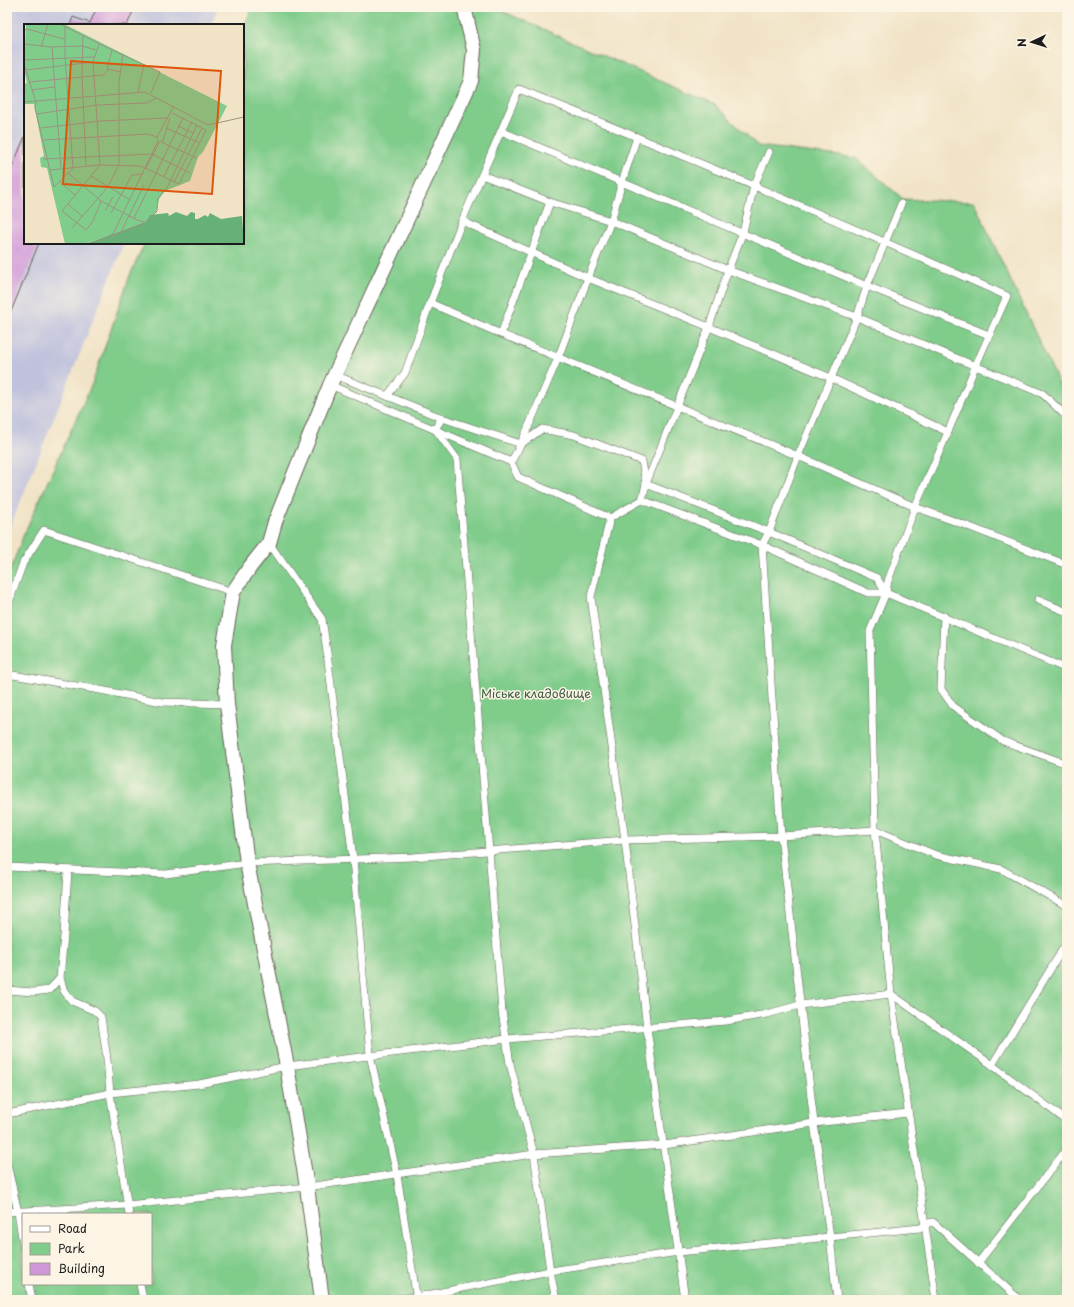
<svg xmlns="http://www.w3.org/2000/svg" width="1074" height="1307" font-family="'Playpen Sans',sans-serif">
<style>
.industrial{fill:#c0c2dd}
.green{fill:#7fcc8b;stroke:#4e7454;fill-rule:evenodd}
.building{fill:#cf97d8}
.lines{fill:none;stroke-linecap:round;stroke-linejoin:round}
.lane-casing{stroke:#676258;stroke-width:8}
.street-casing{stroke:#676258;stroke-width:16}
.lane{stroke:#fff;stroke-width:7}
.street{stroke:#fff;stroke-width:14}
.labels{text-anchor:middle;dominant-baseline:central;stroke-width:3;stroke-linejoin:round;paint-order:stroke}
.park-label{font-size:12px;fill:#3f5a43;stroke:#fcf5e5}
.inset-road{fill:none;stroke:#9c9382;stroke-width:1}
.view{fill:#de560d;fill-opacity:0.15;stroke:#de560d;stroke-width:2}
.inset-edge{fill:none;stroke:#1c1c1c;stroke-width:2}
</style>
<rect width="100%" height="100%" fill="#fcf5e5"/>
<filter id="ink" filterUnits="userSpaceOnUse"><feTurbulence type="fractalNoise" baseFrequency=".025" numOctaves="2"/><feDisplacementMap in="SourceGraphic" scale="8" xChannelSelector="R" yChannelSelector="G"/><feConvolveMatrix kernelMatrix="1 2 1 2 8 2 1 2 1" color-interpolation-filters="sRGB"/></filter>
<filter id="wash" filterUnits="userSpaceOnUse"><feTurbulence type="fractalNoise" baseFrequency=".012" numOctaves="4" result="noise"/><feDisplacementMap in="SourceGraphic" scale="16" xChannelSelector="R" yChannelSelector="G"/><feGaussianBlur stdDeviation="0.9" result="paint"/><feColorMatrix in="noise" values="0 0 0 0 0 0 0 0 0 0 0 0 0 0 0 0 0 1.4 0 .05"/><feComposite in="paint" operator="in"/></filter>
<g filter="url(#wash)">
<rect width="100%" height="100%" fill="#f1e3c6"/>
<polygon class="industrial" points="7,7 218,7 211,25 25,25 25,243 124,243 7,535"/>
<path class="green" d="M 253,7 L 493,7 L 715,105 L 758,146 L 856,158 L 903,199 L 974,202 L 1067,401 L 1067,1300 L 7,1300 L 7,578 L 24,534 L 92,384 L 130,275 L 145,243 L 243,243 L 243,29 ZM 23,1214 L 151,1214 L 151,1284 L 23,1284 Z"/>
<g id="blocks">
<g class="building">
<polygon points="97,7 135,7 127,25 70,25 73,17 90,23"/>
<polygon points="25,136 25,243 39,243 7,321 7,180"/>
</g>
</g>
</g>
<g filter="url(#ink)">
<use href="#blocks" fill-opacity="0" stroke="#676258" stroke-width="1"/>
<g class="lines">
<defs>
<g id="lane">
<polyline points="501,131 867,286 989,335"/>
<polyline points="482,175 550,202 611,221 728,270 857,317 1043,394 1067,417"/>
<polyline points="462,221 588,278 709,327 831,378 948,432"/>
<polyline points="430,303 501,334 798,456 915,507 965,525 1067,565"/>
<polyline points="501,334 550,202"/>
<polyline points="335,375 442,418 521,444 542,429 574,435 642,461 646,484 769,532 877,578 886,593"/>
<polyline points="330,385 511,462 518,477 610,518 642,500 762,545 868,593 886,593 1067,669"/>
<path d="M 387,396 L 405,373 L 430,303 L 462,221 L 519,89 C 683,155 846,224 1007,296 L 975,367 L 948,432 L 915,507 L 888,581 L 886,593 L 870,631 L 875,830 L 891,994 L 936,1300"/>
<polyline points="442,418 435,429 457,459 502,1011 510,1064 534,1154 550,1271 556,1300"/>
<polyline points="511,462 521,444 558,358 588,278 611,221 622,182 637,137"/>
<polyline points="642,500 646,484 709,327 728,270 743,232 754,186 769,152"/>
<polyline points="610,518 591,597 625,840 647,1028 685,1300"/>
<polyline points="269,543 322,619 326,645 353,859 370,1055 397,1175 417,1300"/>
<polyline points="1038,600 1067,612"/>
<polyline points="7,608 23,563 44,530 233,592"/>
<polyline points="944,616 941,689 953,706 1003,741 1067,764"/>
<polyline points="7,674 100,690 162,702 227,704"/>
<polyline points="7,867 166,874 247,863 413,857 625,840 781,836 875,830 936,855 1001,869 1067,906"/>
<polyline points="60,978 64,991 72,1001 95,1011 101,1017 107,1059 110,1093 129,1214"/>
<polyline points="7,990 33,992 49,990 60,978 64,935 68,870"/>
<polyline points="992,1065 1067,942"/>
<polyline points="7,1114 110,1093 199,1084 287,1066 507,1039 726,1021 767,1014 800,1005 891,994 992,1065 1067,1121"/>
<polyline points="7,1164 18,1212 23,1244"/>
<polyline points="7,1212 127,1205 307,1187 534,1154 664,1145 814,1123 908,1113"/>
<polyline points="978,1263 1067,1149"/>
<polyline points="29,1284 32,1300"/>
<polyline points="140,1284 143,1300"/>
<polyline points="382,1300 416,1297 550,1271 679,1252 920,1228 929,1223 933,1222 1020,1300"/>
<polyline points="837,1300 830,1237 814,1123 781,836 762,545 769,532 798,456 857,317 867,286 901,204"/>
</g>
<polyline id="street" points="322,1300 307,1187 287,1066 247,863 227,704 224,645 233,592 250,567 269,543 275,522 330,385 471,81 474,50 464,7"/>
</defs>
<use href="#lane" class="lane-casing"/>
<use href="#street" class="street-casing"/>
<use href="#lane" class="lane"/>
<use href="#street" class="street"/>
</g>
</g>
<g class="labels">
<g class="park-label">
<text x="536" y="693">Міське кладовище</text>
</g>
</g>
<g transform="translate(24 24)">
<rect width="220" height="220" fill="#f1e3c6"/>
<path d="M 2,0 L 40,0 L 203,82 L 179,128 L 174,133 L 166,157 L 141,167 L 135,175 L 132,189 L 119,200 L 60,220 L 41,220 L 23,144 L 17,143 L 16,134 L 20,132 L 10,80 L 0,80 L 0,60 L 3,59 L 0,45 Z" fill="#7fcc8b"/>
<path d="M 152,188 L 163,192 L 167,188 L 171,189 L 171,195 L 174,195 L 181,191 L 184,193 L 186,189 L 197,195 L 218,192 L 220,220 L 61,220 L 122,198 L 126,191 L 144,189 L 145,192 Z" fill="#67b077"/>
<path class="inset-road" d="M 36,0 L 88,26M 59,11 L 58,52 L 62,142M 0,15 L 0,7 L 3,5 L 40,15M 0,20 L 28,23 L 58,22 L 72,26M 75,20 L 69,38 L 76,141 L 38,187 L 62,206 L 69,197 L 77,177M 17,23 L 24,0M 28,23 L 37,144M 0,36 L 70,33M 0,40 L 12,78 L 11,84 L 30,163 L 49,144 L 41,33 L 41,3M 2,46 L 69,38M 97,48 L 83,45 L 88,26 L 136,48 L 127,69M 5,58 L 80,51 L 84,46M 7,66 L 30,63M 114,68 L 120,40M 0,78 L 121,68 L 184,101 L 220,93M 13,90 L 73,81 L 123,79 L 132,74M 154,102 L 169,109M 17,104 L 77,97 L 143,94M 142,104 L 176,119M 20,116 L 124,110 L 133,113M 137,118 L 173,134M 19,135 L 128,130 L 166,149M 122,144 L 136,117 L 139,117 L 146,94M 26,146 L 76,141 L 117,142 L 155,160 L 182,106 L 148,89M 44,149 L 77,177 L 115,197 L 122,198 L 133,187 L 134,174 L 143,164 L 173,101M 67,152 L 106,176M 140,152 L 168,98M 36,158 L 51,171M 150,158 L 178,104M 44,180 L 59,193M 81,187 L 89,173M 87,189 L 108,151 L 119,150M 110,194 L 159,94M 48,204 L 83,164 L 95,141 L 95,59 L 99,30M 97,208 L 120,161M 88,212 L 120,199M 73,218 L 89,210 L 134,117 L 133,113 L 150,82"/>
<path class="view" d="M 47,37 L 197,47 L 188,170 L 39,160 Z"/>
<rect width="220" height="220" class="inset-edge"/>
</g>
<rect width="1074" height="1307" fill="none" stroke="#fcf5e5" stroke-width="24"/>
<rect x="22" y="1213" width="130" height="72" fill="#fcf5e5" stroke="#a29e95"/>
<rect x="30" y="1226" width="20" height="6" fill="#ffffff" stroke="#a29e95"/>
<text x="58" y="1233" font-size="12" fill="#1c1c1c">Road</text>
<rect x="30" y="1243" width="20" height="12" fill="#7fcc8b" stroke="#a29e95"/>
<text x="58" y="1253" font-size="12" fill="#1c1c1c">Park</text>
<rect x="30" y="1263" width="20" height="12" fill="#cf97d8" stroke="#a29e95"/>
<text x="58" y="1273" font-size="12" fill="#1c1c1c">Building</text>
<g transform="translate(1032 42) rotate(266)" stroke="#fcf5e5" stroke-width="3" paint-order="stroke">
<path d="M0-3L7 15L0 10L-7 15Z" fill="#1c1c1c"/>
<text y="-6" font-size="11" font-weight="bold" text-anchor="middle" fill="#1c1c1c">N</text>
</g>
</svg>
